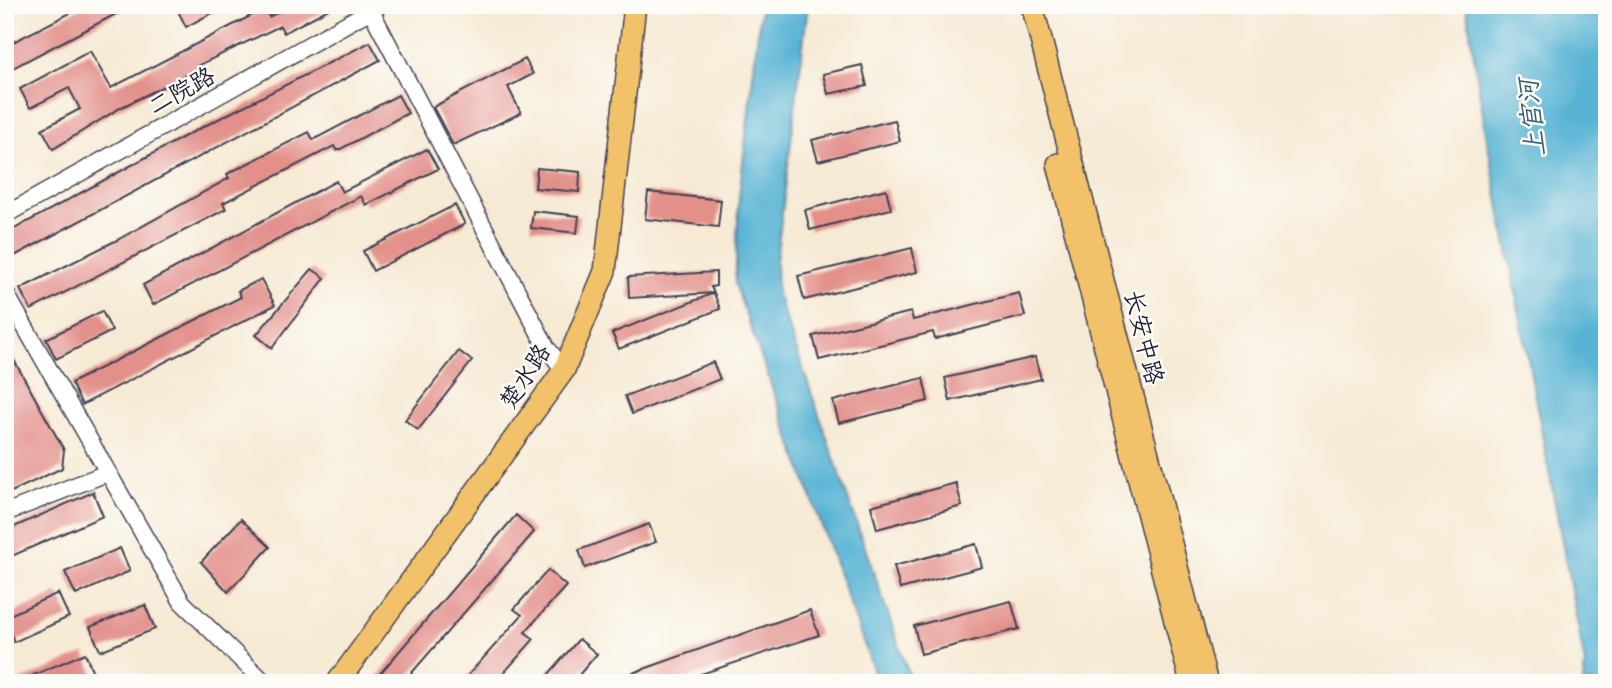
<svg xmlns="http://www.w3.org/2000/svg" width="1612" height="688" font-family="'Patrick Hand','LXGW WenKai TC',sans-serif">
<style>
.water{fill:#56b3d4;stroke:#3c6a88;stroke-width:2}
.building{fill:#e3908b}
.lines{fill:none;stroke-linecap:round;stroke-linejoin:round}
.minor-casing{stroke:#424052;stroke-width:19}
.major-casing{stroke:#424052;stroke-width:24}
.minor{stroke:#fff;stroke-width:16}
.major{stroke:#f2c26a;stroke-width:21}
.labels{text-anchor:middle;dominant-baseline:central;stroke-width:5;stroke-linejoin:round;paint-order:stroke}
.street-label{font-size:24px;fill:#22223b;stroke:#fdfcf7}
.water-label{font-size:26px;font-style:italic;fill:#375c78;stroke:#fdfcf7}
</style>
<rect width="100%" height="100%" fill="#fdfcf7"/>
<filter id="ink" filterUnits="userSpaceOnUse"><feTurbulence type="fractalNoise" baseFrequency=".0143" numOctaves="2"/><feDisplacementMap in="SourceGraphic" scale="14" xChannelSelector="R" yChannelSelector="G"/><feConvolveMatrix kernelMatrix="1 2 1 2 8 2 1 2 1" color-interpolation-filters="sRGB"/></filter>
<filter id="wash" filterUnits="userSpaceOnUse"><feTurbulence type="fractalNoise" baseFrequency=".00686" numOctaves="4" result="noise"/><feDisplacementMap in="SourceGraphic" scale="28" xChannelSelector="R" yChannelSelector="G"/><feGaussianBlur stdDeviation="1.57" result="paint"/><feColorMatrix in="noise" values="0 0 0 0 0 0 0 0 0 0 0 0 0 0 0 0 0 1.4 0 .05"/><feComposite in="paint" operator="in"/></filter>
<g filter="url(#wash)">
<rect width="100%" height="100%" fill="#f6ead4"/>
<g class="water">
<polygon points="761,5 808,5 776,261 777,294 912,683 878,683 735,284 739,197"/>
<polygon points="1466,5 1607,5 1607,683 1583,683 1585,664 1486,134"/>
</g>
<g id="blocks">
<g class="building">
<polygon points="86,5 133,5 11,69 5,59 5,46"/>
<polygon points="175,5 227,5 186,27"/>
<polygon points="291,5 336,5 284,33 280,26 197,66 198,69 120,108 53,149 42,129 80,109 69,88 30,108 20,89 90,51 111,88 264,9 269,17"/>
<polygon points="370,42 380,60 5,261 5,234 187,135"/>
<polygon points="525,59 533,74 508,87 521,113 453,145 433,107"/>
<polygon points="862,65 867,86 828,94 823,74"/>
<polygon points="398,95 408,113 337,151 334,146 223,203 226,209 31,310 20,289 119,239 229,178 227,174 309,132 313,140"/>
<polygon points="895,120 900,141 818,161 812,140"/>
<polygon points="427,149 438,169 366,205 361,196 153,305 143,285 336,181 342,192"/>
<polygon points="537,168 580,172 579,192 535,188"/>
<polygon points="886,189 891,209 810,230 805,210"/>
<polygon points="648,192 721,200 718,227 645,219"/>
<polygon points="455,205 465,224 373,271 363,251"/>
<polygon points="533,211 579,216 577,233 531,228"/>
<polygon points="912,248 917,272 804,300 798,276"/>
<polygon points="312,269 325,278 272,348 256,335"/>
<polygon points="716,272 716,286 711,287 714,293 629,298 628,277"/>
<polygon points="261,279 275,305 82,405 71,383 241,297 238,291"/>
<polygon points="714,293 720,309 619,349 612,333"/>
<polygon points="1019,293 1025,316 935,339 933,332 819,360 813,336 911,312 913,320"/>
<polygon points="102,311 112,331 56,359 46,339"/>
<polygon points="5,344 64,450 62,468 5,495"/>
<polygon points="459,351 472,361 418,430 405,420"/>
<polygon points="1035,357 1041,379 950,401 945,378"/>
<polygon points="713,362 720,379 632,414 625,396"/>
<polygon points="923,378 928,401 839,423 833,401"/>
<polygon points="956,483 962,506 877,529 871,506"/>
<polygon points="93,492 103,516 5,559 5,531"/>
<polygon points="516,515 534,532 403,683 372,683"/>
<polygon points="241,519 270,547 228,592 201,562"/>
<polygon points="649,524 656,542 585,568 579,550"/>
<polygon points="976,544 982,567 900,589 894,566"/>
<polygon points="120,548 130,571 76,595 65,572"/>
<polygon points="548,570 566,586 525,632 534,639 495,683 461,683 522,615 514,609"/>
<polygon points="58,593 69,617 14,642 5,617"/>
<polygon points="1011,601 1019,629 921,654 914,626"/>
<polygon points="145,605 155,629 100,651 90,627"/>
<polygon points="810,610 819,635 674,683 629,683 627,675"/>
<polygon points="579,639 597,654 572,683 541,683"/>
<polygon points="85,653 94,675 75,683 15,683"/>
</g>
</g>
</g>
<g filter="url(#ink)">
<use href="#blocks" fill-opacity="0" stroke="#424052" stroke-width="2"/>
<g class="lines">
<defs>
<g id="minor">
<polyline points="368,5 547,348 564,370"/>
<polyline points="5,215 380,5"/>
<polyline points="5,292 182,602 265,683"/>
<polyline points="5,513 107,473"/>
</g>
<g id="major">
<polyline points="1032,5 1207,683"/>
<polyline points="1058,164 1191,683"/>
<polyline points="337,683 564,370 605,271 635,5"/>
</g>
</defs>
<use href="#minor" class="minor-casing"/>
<use href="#major" class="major-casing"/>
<use href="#minor" class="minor"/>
<use href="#major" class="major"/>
</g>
</g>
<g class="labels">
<g class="street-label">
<text transform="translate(181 90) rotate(-29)">二院路</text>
<text transform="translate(1145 337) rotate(76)">长安中路</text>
<text transform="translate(524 376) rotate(-57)">楚水路</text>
</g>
<g class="water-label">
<text transform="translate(1531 118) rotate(-96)">上官河</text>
</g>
</g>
<rect width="1612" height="688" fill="none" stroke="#fdfcf7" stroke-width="28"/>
</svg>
